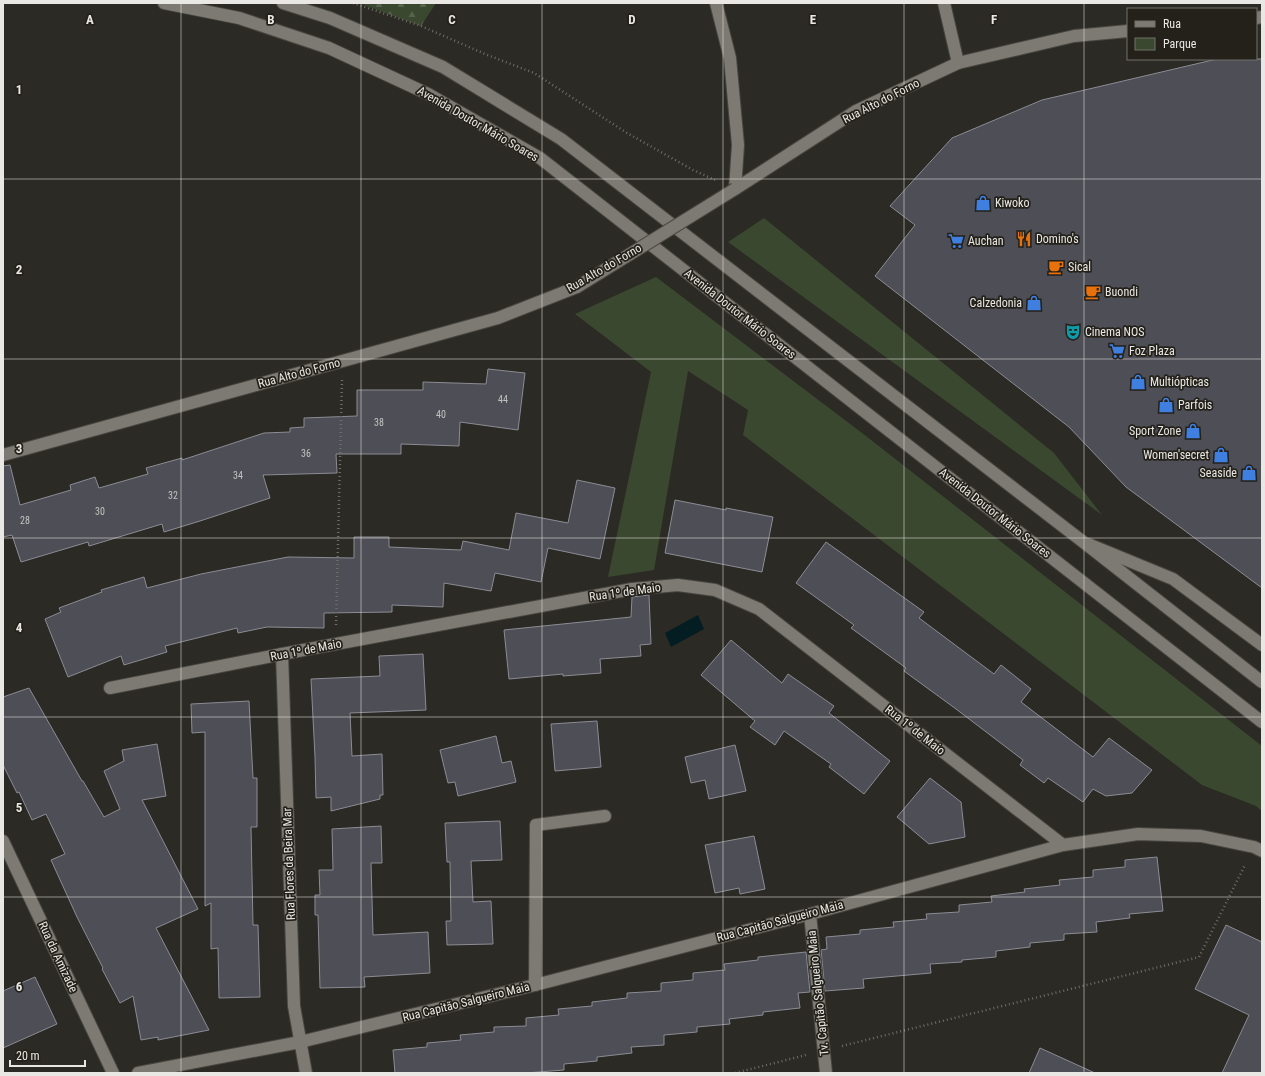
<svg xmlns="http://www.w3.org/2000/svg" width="1265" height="1076" font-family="'Roboto Condensed',sans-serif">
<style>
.green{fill:#39482f}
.forest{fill:url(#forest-firs)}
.water{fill:#041d23}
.building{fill:#4e4e56;stroke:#8b8c94}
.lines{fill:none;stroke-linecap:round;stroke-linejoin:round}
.lane-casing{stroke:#484641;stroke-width:14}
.street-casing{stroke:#484641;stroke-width:14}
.secondary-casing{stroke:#484641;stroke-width:14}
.path{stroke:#6f6d68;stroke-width:2.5;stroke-dasharray:1 3;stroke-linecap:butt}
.lane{stroke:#7c7a72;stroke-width:12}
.street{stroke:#7c7a72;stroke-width:12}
.secondary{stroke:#7c7a72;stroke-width:12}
.street-bridge-casing{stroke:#484641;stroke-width:14;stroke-linecap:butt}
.street-bridge{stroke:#7c7a72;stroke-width:12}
.grid{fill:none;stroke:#eae8e4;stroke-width:1;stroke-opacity:0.55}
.labels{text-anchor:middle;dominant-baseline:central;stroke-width:3.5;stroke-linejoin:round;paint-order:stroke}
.number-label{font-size:10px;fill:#c3c2c0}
.street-label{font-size:12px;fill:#eae8e4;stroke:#23211a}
.poi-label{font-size:12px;fill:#eae8e4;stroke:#23211a;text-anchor:start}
.grid-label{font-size:13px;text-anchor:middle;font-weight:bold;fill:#eae8e4;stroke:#23211a;stroke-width:3.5;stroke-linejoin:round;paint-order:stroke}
</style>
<defs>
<pattern id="forest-firs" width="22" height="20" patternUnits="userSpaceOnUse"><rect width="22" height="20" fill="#39482f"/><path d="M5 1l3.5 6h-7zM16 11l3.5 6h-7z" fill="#56624d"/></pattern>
</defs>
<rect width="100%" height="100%" fill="#2c2a24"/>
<g class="green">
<polygon points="764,218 1054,453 1102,515 728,242"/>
<polygon points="656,277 866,436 1262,746 1262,811 1256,806 1202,785 743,435 748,410 688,371 654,570 608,577 651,372 575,314"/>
</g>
<polygon class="forest" points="359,3 436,3 421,26"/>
<polygon class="water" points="698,615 704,629 671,647 665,633"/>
<g class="building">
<polygon points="1217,59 1262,59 1262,588 1126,487 1069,427 875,276 915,225 890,206 952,138 1042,100"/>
<polygon points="488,369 525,373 518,430 460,422 459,446 401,444 401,454 336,454 337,473 263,475 270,498 200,521 164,532 162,524 89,546 88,542 21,562 12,535 3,537 3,466 10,465 20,505 71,490 70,485 95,477 99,488 148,474 146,468 182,458 182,460 264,433 290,432 290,428 304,427 304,418 357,416 357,390 423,390 423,382 486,384"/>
<polygon points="577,480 615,488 600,559 548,548 541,582 495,573 491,591 444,583 443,607 392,605 392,612 324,613 324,628 267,627 238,633 237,628 165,646 167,652 124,665 121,656 68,677 45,619 61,612 59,608 102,592 101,590 144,577 147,588 201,574 288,557 354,558 354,537 389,537 389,547 461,550 463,541 509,550 516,513 568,523"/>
<polygon points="675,500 726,510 726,508 773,517 762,572 665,553"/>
<polygon points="826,542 924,612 919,618 994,674 1001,665 1031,689 1021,702 1093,757 1109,738 1152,770 1132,793 1106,796 1093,789 1083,802 1048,778 1044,783 1020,765 1023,760 956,709 904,671 906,668 851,628 854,625 796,583"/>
<polygon points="649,595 651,644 640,645 641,656 600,659 601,673 563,676 563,674 509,679 504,630 631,617 632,597"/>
<polygon points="731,640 782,683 788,674 834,706 829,713 890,761 864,794 829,767 831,764 784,731 775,745 750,727 755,721 701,675"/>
<polygon points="423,654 426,710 350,713 352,756 382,754 383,795 380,795 380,799 331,811 331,797 316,798 315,757 311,679 380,676 379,656"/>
<polygon points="29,688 82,781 83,781 104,817 120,809 104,771 124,761 122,750 157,744 166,796 142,800 198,909 156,928 209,1030 158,1040 158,1037 141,1040 133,996 120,1003 102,969 103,968 77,917 51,860 65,854 46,814 32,820 19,792 17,793 3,765 3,697"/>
<polygon points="249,701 253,778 257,778 257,827 251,827 253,925 258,925 260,997 219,998 218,948 211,949 211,903 205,906 205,732 192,733 191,704"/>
<polygon points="597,721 601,767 555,771 551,724"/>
<polygon points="496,736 502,763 511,761 516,782 458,796 455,782 448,783 440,750"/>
<polygon points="735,745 746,791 709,799 705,780 691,783 685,757"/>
<polygon points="930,778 961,802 965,837 929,844 897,817"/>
<polygon points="500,821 502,860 471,861 473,902 491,901 493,944 447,945 446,921 451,921 450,862 447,862 445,823"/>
<polygon points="381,826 382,863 371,863 373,935 428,932 430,973 364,977 365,987 320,988 318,915 315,915 315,895 320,895 319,870 333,870 332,829"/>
<polygon points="754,836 765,889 740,894 739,888 715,893 705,845"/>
<polygon points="1157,857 1163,911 1129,914 1130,918 1096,922 1097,932 1064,934 1064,940 1030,943 1030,947 996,951 996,957 962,960 962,962 930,964 931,973 863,979 864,988 825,991 821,950 827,949 826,937 860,934 860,930 894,927 893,922 927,919 926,914 959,912 959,905 992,902 991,896 1025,892 1024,889 1060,885 1059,880 1093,877 1093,870 1125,867 1125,860"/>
<polygon points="1226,925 1262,942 1262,1073 1222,1073 1249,1015 1195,989"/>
<polygon points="806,952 810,992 798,993 800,1008 763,1012 763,1015 729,1019 730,1024 697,1027 697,1032 664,1035 664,1045 631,1047 632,1053 597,1057 597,1061 564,1064 564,1070 525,1073 395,1073 393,1050 427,1047 427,1043 461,1040 460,1035 494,1032 494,1027 526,1026 526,1018 559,1015 558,1009 592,1006 592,1002 627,998 627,993 661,991 661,983 693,980 693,973 725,970 724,964 758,960 758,957"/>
<polygon points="35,977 57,1024 3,1048 3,991"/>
<polygon points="1040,1048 1095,1073 1029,1073"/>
</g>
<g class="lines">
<defs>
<polyline id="lane" points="1088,544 1173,579 1262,645"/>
<g id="street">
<polyline points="716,3 730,58 738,145 735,189"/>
<polyline points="944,3 958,63"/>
<polyline points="1256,18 1262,17"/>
<polyline points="735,189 856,111 958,63 1074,36 1128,31"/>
<polyline points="3,455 498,318 577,287"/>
<polyline points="282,654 294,1006 306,1073"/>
<polyline points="110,688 282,654 632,589 678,585 715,590 759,609 1063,845"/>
<polyline points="3,841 113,1073"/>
<polyline points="810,914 826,1073"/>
<polyline points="535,985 536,825 605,816"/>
<polyline points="138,1073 300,1042 535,985 810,914 1063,845 1138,834 1201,836 1254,847 1262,851"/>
</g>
<g id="secondary">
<polyline points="164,3 239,18 329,48 428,94 540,158 1262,722"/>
<polyline points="283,3 330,18 443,67 561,139 1082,541 1262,682"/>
</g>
</defs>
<use href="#lane" class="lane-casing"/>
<use href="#street" class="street-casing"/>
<use href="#secondary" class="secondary-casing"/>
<g class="path">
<polyline points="353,3 421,26 485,54 534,73 627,133 693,170 715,180"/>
<polyline points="336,625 342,380"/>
<polyline points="842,1046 1199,957 1245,865"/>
<polyline points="735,1073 806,1055"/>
</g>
<use href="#lane" class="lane"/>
<use href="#street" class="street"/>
<use href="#secondary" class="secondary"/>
<defs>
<polyline id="street-bridge" points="577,287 735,189"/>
</defs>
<use href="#street-bridge" class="street-bridge-casing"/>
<use href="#street-bridge" class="street-bridge"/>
</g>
<path class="grid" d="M 181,3 L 181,1073M 361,3 L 361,1073M 542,3 L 542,1073M 723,3 L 723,1073M 904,3 L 904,1073M 1084,3 L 1084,1073M 3,179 L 1262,179M 3,359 L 1262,359M 3,538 L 1262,538M 3,717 L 1262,717M 3,897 L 1262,897"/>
<defs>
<symbol id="shop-bare" viewBox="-9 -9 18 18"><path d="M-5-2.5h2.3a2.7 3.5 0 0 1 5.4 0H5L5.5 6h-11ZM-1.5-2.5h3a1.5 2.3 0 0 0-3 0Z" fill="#3f7fe0" stroke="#23211a" stroke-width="2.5" paint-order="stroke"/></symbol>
<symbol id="restaurant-bare" viewBox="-9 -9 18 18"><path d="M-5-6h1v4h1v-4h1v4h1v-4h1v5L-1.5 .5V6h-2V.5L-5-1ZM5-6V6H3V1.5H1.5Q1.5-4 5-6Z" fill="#e8710a" stroke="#23211a" stroke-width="2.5" paint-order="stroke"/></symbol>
<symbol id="supermarket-bare" viewBox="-9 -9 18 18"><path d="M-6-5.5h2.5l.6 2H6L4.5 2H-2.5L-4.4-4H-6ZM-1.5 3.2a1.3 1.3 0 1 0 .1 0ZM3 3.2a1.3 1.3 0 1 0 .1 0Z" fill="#3f7fe0" stroke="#23211a" stroke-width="2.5" paint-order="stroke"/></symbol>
<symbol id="cafe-bare" viewBox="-9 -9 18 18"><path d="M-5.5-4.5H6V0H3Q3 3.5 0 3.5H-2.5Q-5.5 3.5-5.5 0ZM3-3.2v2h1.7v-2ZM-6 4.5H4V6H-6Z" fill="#e8710a" stroke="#23211a" stroke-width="2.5" paint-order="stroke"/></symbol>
<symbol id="theatre-bare" viewBox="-9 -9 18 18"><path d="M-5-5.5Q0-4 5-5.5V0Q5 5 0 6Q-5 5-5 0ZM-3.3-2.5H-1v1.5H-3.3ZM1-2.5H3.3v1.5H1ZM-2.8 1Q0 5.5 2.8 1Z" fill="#0f9aa8" stroke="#23211a" stroke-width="2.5" paint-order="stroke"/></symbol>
</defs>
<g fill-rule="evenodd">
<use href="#shop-bare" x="972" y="192" width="22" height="22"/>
<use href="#restaurant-bare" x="1013" y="228" width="22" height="22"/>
<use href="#supermarket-bare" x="945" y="230" width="22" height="22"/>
<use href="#cafe-bare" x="1045" y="256" width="22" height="22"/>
<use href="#cafe-bare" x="1082" y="281" width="22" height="22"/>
<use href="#shop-bare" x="1023" y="292" width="22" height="22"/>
<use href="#theatre-bare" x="1062" y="321" width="22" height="22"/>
<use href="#supermarket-bare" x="1106" y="340" width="22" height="22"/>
<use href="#shop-bare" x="1127" y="371" width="22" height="22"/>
<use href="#shop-bare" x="1155" y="394" width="22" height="22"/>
<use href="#shop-bare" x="1182" y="420" width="22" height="22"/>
<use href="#shop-bare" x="1210" y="444" width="22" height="22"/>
<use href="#shop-bare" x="1238" y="462" width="22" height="22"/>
</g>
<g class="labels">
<g class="number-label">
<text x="503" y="399">44</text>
<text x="441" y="414">40</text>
<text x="379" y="422">38</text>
<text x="306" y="453">36</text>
<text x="238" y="475">34</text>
<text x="173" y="495">32</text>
<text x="100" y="511">30</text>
<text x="25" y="520">28</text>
</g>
<g class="street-label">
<text transform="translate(881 101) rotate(-27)">Rua Alto do Forno</text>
<text transform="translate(478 124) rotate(30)">Avenida Doutor Mário Soares</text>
<text transform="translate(604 268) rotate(-30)">Rua Alto do Forno</text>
<text transform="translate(740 314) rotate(38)">Avenida Doutor Mário Soares</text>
<text transform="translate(299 373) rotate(-15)">Rua Alto do Forno</text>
<text transform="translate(995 513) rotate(38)">Avenida Doutor Mário Soares</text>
<text transform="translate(625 592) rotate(-8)">Rua 1º de Maio</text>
<text transform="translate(306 650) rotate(-11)">Rua 1º de Maio</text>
<text transform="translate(915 730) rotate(38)">Rua 1º de Maio</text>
<text transform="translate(289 864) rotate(-92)">Rua Flores da Beira Mar</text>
<text transform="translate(780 921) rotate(-15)">Rua Capitão Salgueiro Maia</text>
<text transform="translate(58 957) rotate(65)">Rua da Amizade</text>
<text transform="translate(818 993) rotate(-96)">Tv. Capitão Salgueiro Maia</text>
<text transform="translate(466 1002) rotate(-14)">Rua Capitão Salgueiro Maia</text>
</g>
<g class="poi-label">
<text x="995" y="203">Kiwoko</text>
<text x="1036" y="239">Domino's</text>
<text x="968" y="241">Auchan</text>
<text x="1068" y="267">Sical</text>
<text x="1105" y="292">Buondi</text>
<text x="1022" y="303" text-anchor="end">Calzedonia</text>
<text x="1085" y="332">Cinema NOS</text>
<text x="1129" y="351">Foz Plaza</text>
<text x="1150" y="382">Multiópticas</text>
<text x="1178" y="405">Parfois</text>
<text x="1181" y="431" text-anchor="end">Sport Zone</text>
<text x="1209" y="455" text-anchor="end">Women'secret</text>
<text x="1237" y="473" text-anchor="end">Seaside</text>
</g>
</g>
<g class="grid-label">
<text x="90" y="24">A</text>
<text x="271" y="24">B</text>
<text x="452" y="24">C</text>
<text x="632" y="24">D</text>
<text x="813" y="24">E</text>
<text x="994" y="24">F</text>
<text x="19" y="94">1</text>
<text x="19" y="274">2</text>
<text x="19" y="453">3</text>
<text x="19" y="632">4</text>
<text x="19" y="812">5</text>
<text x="19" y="991">6</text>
</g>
<rect width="1265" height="1076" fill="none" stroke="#eae8e4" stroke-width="8"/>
<rect x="1127" y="8" width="130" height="52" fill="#23211a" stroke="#73716b"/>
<rect x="1135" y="21" width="20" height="6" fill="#7c7a72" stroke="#73716b"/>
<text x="1163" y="28" font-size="12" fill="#eae8e4">Rua</text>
<rect x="1135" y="38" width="20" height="12" fill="#39482f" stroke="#73716b"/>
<text x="1163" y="48" font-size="12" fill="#eae8e4">Parque</text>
<path d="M10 1060v6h75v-6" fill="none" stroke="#eae8e4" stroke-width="2"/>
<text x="16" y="1060" font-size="12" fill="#eae8e4" stroke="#23211a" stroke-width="3" paint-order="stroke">20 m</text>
</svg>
